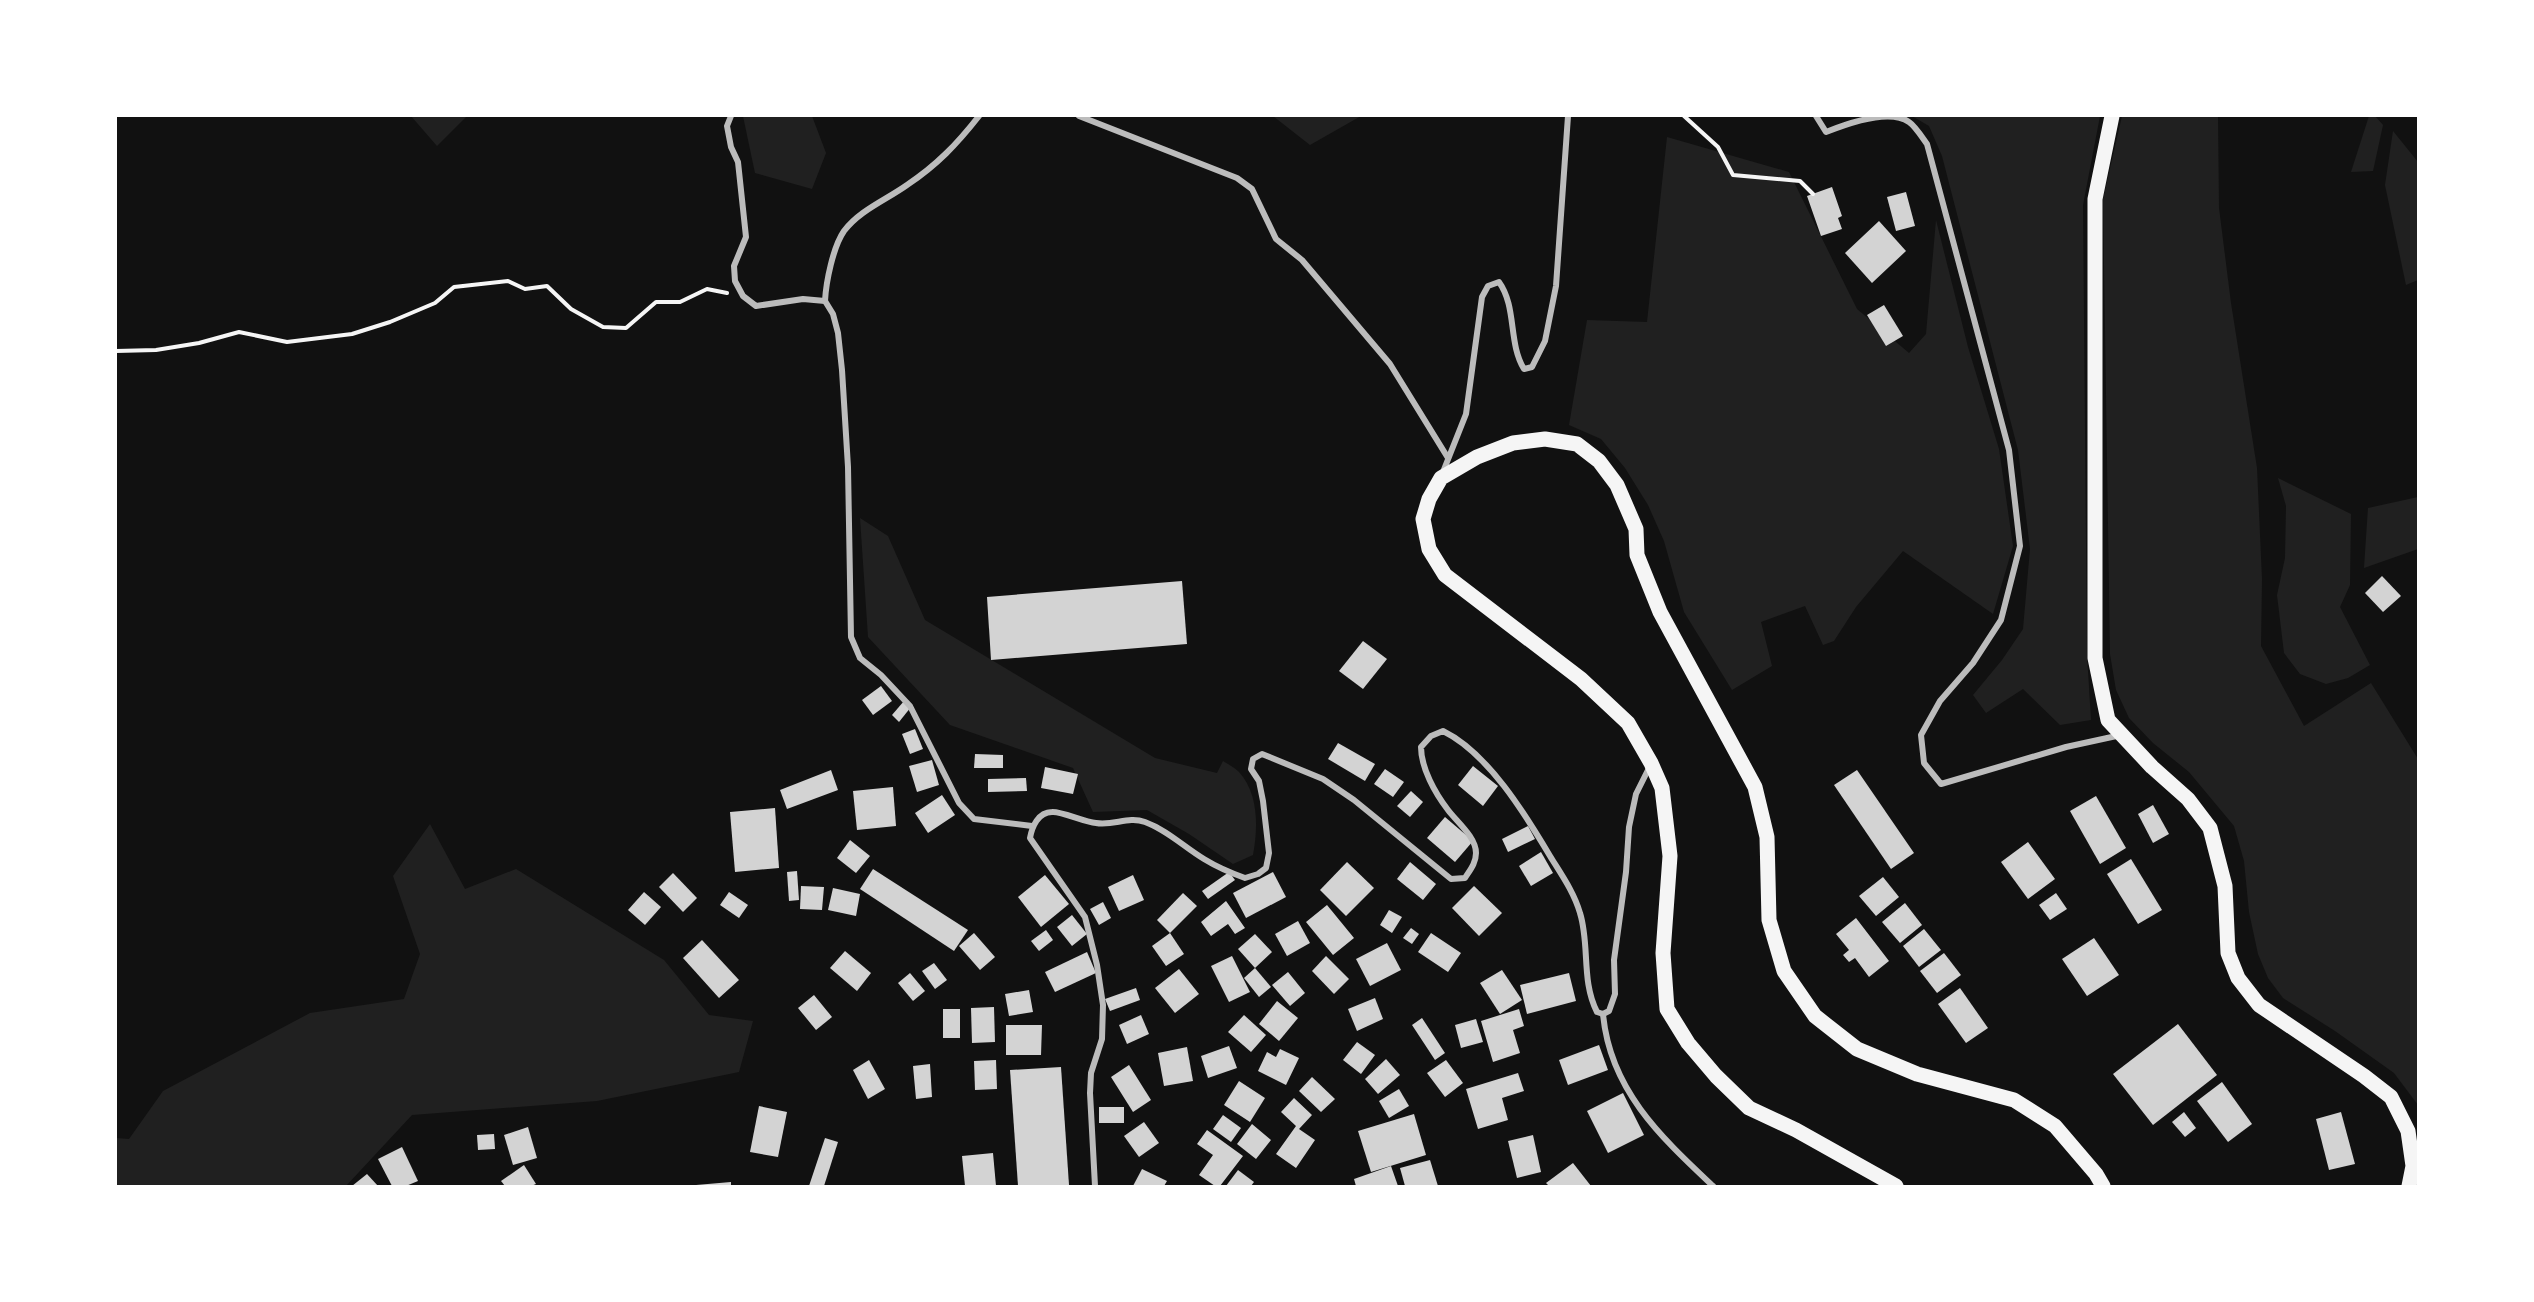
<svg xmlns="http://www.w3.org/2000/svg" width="2534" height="1302" font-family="Helvetica,sans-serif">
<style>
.green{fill:#202020}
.building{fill:#d3d3d3}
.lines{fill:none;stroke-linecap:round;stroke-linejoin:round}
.path{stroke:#f5f5f5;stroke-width:4}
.minor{stroke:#bcbcbc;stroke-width:6}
.trunk{stroke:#f5f5f5;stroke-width:15}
</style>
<rect width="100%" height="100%" fill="#111"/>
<g class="green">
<polygon points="411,116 467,116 437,146"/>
<polygon points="743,116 812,116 826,153 812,189 755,173"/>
<polygon points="1273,116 1361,116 1310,145"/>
<polygon points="1912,116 2100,116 2083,205 2087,655 2091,720 2060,725 2023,689 1986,713 1973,695 2002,660 2023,629 2030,549 2018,450 1942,156 1929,126"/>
<polygon points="2122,116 2218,116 2219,208 2231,303 2257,468 2262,579 2261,646 2304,726 2371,683 2418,759 2418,1105 2394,1073 2335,1031 2283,998 2268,978 2258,954 2249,912 2244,861 2234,826 2189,772 2153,743 2129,718 2116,690 2110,654 2103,199"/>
<polygon points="2369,116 2375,116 2383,125 2373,171 2351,172"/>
<polygon points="2393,131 2418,162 2418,280 2406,285 2385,185"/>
<polygon points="1667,137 1789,172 1857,309 1909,353 1926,334 1936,220 1968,347 1999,449 2013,546 1993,614 1903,551 1856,607 1834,641 1823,645 1805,606 1761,622 1772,666 1732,690 1684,612 1664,541 1648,505 1625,468 1601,439 1569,425 1587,320 1647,322"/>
<polygon points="2278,478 2351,514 2350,585 2340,607 2370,665 2348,678 2326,684 2300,674 2284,653 2277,595 2285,558 2286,506"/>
<polygon points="2418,497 2418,549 2364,568 2368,508"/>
<path d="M 860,518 L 888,536 L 925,620 L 1155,758 L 1217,773 L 1223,761 C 1228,764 1235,768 1239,772 C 1259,794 1258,828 1253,855 L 1233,864 L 1189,834 L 1147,810 L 1093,812 L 1073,768 L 950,725 L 868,637 Z"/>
<polygon points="430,824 465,889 516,869 664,960 709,1015 753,1021 739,1072 597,1101 412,1115 346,1186 116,1186 116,1138 129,1139 163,1091 310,1013 404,999 420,954 393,876"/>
</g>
<g class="building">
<polygon points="1832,187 1842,216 1838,218 1842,229 1821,236 1807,196"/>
<polygon points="1906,192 1915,226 1896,231 1887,197"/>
<polygon points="1879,221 1906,251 1872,283 1845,253"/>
<polygon points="1884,305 1903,336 1886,346 1867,315"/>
<polygon points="2382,576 2401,596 2383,612 2365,593"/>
<polygon points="1182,581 1187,644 991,660 987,597"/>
<polygon points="1363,641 1387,659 1363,689 1339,671"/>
<polygon points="881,686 892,701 873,715 862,700"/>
<polygon points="904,701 911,707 899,722 892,715"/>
<polygon points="915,729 923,749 910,754 902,734"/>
<polygon points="1338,743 1375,764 1365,781 1328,759"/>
<polygon points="975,754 1003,755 1003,768 974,768"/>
<polygon points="932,760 939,785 917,792 909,766"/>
<polygon points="1473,766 1498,786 1483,806 1458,785"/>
<polygon points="1045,767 1078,774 1073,794 1041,788"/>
<polygon points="1385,769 1404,782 1393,797 1374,784"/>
<polygon points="831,770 838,790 787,809 780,790"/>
<polygon points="1857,770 1914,853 1891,869 1834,785"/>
<polygon points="1026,778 1027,791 988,792 988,779"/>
<polygon points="893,787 896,826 857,830 853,791"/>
<polygon points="1411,791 1423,802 1410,817 1397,806"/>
<polygon points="942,795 955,815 928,833 915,813"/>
<polygon points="2096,796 2126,848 2100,864 2070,811"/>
<polygon points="2153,805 2169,834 2153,843 2138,814"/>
<polygon points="775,808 779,868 735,872 730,812"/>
<polygon points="1445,817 1473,841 1455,862 1427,838"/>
<polygon points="1528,826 1535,839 1508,852 1502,839"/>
<polygon points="850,840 870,856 856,873 837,858"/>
<polygon points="2028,842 2055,879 2028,899 2001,862"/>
<polygon points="1541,852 1553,873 1531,886 1519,866"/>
<polygon points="2131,859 2162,910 2138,924 2107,874"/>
<polygon points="1347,862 1374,888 1346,916 1320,890"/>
<polygon points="1410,862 1436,884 1423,900 1397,879"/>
<polygon points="873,869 968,930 954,951 860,889"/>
<polygon points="797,871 799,900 789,901 787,872"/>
<polygon points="1229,872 1235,880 1208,899 1202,891"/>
<polygon points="1273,872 1286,897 1246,918 1233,893"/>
<polygon points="673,873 697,898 683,912 659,887"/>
<polygon points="1045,875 1069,904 1041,927 1018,897"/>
<polygon points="1133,875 1144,900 1119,911 1108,887"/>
<polygon points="1883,877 1899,897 1876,916 1859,896"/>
<polygon points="801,886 824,887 822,910 800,909"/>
<polygon points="1474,886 1502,913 1479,936 1452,908"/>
<polygon points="833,888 860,894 856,916 828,910"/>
<polygon points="644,892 661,907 645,925 628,910"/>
<polygon points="729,892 748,905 739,918 720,905"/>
<polygon points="1183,893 1197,906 1170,933 1157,920"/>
<polygon points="2056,893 2067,909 2050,920 2039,905"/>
<polygon points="1226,901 1245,928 1235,934 1228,924 1211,936 1201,922"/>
<polygon points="1103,902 1111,918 1099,925 1090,909"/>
<polygon points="1905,903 1922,925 1900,943 1882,922"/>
<polygon points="1327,905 1354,938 1333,955 1306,922"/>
<polygon points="1389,910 1402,917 1392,933 1380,925"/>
<polygon points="1072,915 1087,934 1072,946 1057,927"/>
<polygon points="1856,918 1889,961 1869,977 1855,958 1849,962 1843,955 1849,950 1836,934"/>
<polygon points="1298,921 1310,943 1287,956 1275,934"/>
<polygon points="1411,928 1419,934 1412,944 1403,938"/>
<polygon points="1924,929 1941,950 1919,967 1903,946"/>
<polygon points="1046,930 1053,940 1039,951 1031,941"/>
<polygon points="974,933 995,957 980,970 959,946"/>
<polygon points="1170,933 1184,954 1166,966 1152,946"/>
<polygon points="1431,933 1461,953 1448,972 1418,952"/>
<polygon points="1255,934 1272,952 1255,968 1238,949"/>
<polygon points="2094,938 2119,975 2087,996 2062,959"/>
<polygon points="702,940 739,980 719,998 683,958"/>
<polygon points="1387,943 1401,970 1370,986 1356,959"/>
<polygon points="845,951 871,973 857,991 830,968"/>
<polygon points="1087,952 1096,973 1055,992 1045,972"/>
<polygon points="1944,953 1961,975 1937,993 1920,971"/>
<polygon points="1232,956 1250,992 1229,1002 1211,966"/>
<polygon points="1326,956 1349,979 1334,994 1312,971"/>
<polygon points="934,963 947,980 935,989 922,971"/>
<polygon points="1255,968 1271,987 1259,997 1244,978"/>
<polygon points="1179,969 1199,994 1175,1013 1155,988"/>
<polygon points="1502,970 1522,1000 1500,1014 1480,983"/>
<polygon points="1288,972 1305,993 1290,1006 1272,985"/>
<polygon points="910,973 925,991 913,1001 898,983"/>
<polygon points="1569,973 1576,1001 1527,1014 1520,985"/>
<polygon points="1136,988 1140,1000 1110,1011 1105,999"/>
<polygon points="1960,988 1988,1028 1966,1043 1938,1004"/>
<polygon points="1029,990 1033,1012 1009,1016 1005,994"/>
<polygon points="814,995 832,1017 816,1030 798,1008"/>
<polygon points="1375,998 1383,1019 1357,1031 1348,1009"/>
<polygon points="1277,1001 1298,1018 1279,1041 1259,1024"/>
<polygon points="994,1007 995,1042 972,1043 971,1008"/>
<rect x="943" y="1009" width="17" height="29"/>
<polygon points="1519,1009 1524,1026 1513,1030 1520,1053 1493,1062 1481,1021"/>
<polygon points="1141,1015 1149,1034 1127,1044 1119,1025"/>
<polygon points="1244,1015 1266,1035 1251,1052 1228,1032"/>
<polygon points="1422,1018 1445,1053 1435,1060 1412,1025"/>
<polygon points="1476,1019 1483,1042 1461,1048 1455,1025"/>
<polygon points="2178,1024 2217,1075 2153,1125 2113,1074"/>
<polygon points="1006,1025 1042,1025 1041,1055 1006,1055"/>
<polygon points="1357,1042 1375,1055 1361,1074 1343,1060"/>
<polygon points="1599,1045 1608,1070 1568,1085 1559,1060"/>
<polygon points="1229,1046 1237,1068 1208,1078 1201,1056"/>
<polygon points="1187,1047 1193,1081 1164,1086 1158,1053"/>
<polygon points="1280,1049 1299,1058 1286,1085 1258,1071 1267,1052 1276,1057"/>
<polygon points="1386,1059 1400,1075 1378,1094 1365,1079"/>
<polygon points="869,1060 885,1089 868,1099 853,1070"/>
<polygon points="996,1060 997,1089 975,1090 974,1061"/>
<polygon points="1446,1060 1463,1083 1445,1097 1427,1073"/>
<polygon points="930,1064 932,1097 916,1099 913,1066"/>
<polygon points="1129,1065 1151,1100 1133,1112 1111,1077"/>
<polygon points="1061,1067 1069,1185 1018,1186 1010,1070"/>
<polygon points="1518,1073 1524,1091 1502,1098 1508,1120 1478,1129 1466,1089"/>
<polygon points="1312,1077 1335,1099 1321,1112 1299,1091"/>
<polygon points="1239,1081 1265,1098 1250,1122 1224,1105"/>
<polygon points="2222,1082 2252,1124 2228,1142 2197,1101"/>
<polygon points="1399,1089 1409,1106 1389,1118 1379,1101"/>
<polygon points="1623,1093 1644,1135 1608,1153 1587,1111"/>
<polygon points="1294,1098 1312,1115 1299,1129 1315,1140 1296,1168 1276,1154 1296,1126 1281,1112"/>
<polygon points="759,1106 787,1112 778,1157 750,1152"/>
<rect x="1099" y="1107" width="25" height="16"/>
<polygon points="2184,1112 2196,1128 2185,1137 2172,1122"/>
<polygon points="2341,1112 2355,1164 2329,1170 2316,1119"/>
<polygon points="1414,1114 1426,1155 1371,1172 1358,1131"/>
<polygon points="1223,1115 1241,1128 1231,1142 1213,1129"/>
<polygon points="1144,1122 1159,1143 1139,1157 1124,1136"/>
<polygon points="1252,1124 1271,1140 1256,1159 1237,1144"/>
<polygon points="528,1127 537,1158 513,1165 504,1135"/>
<polygon points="1207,1130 1243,1156 1220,1186 1215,1186 1199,1175 1213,1155 1197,1144"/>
<polygon points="494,1134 495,1149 478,1150 477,1135"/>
<polygon points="1533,1135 1541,1172 1517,1178 1508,1141"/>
<polygon points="825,1138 838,1142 824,1186 809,1186"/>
<polygon points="402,1147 418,1181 406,1186 392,1186 378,1159"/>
<polygon points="993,1153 996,1186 965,1186 962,1156"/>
<polygon points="1430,1160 1438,1186 1405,1186 1400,1168"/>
<polygon points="1573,1163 1591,1186 1549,1186 1546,1183"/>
<polygon points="524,1165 536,1184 531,1186 505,1186 501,1181"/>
<polygon points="1391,1166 1398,1186 1356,1186 1354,1179"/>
<polygon points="1142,1169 1167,1181 1164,1186 1133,1186"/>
<polygon points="1238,1170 1254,1182 1251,1186 1226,1186"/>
<polygon points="367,1174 378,1186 352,1186"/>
<polygon points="731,1182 731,1186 696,1186 696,1185"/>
</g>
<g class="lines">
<g class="path">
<polyline points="1684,116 1718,147 1733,175 1800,181 1813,194"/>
<polyline points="116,351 156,350 199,343 239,332 287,342 352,334 390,322 435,303 454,287 508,281 525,289 547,286 571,309 603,327 626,328 656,302 680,302 707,289 727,293"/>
</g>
<g class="minor">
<polyline points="731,116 727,126 731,147 738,162 746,237 734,266 735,281 743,296 756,306 803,299 825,301 833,314 838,333 842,370 848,467 851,637 860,658 881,675 910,706 959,803 974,819 1032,826"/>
<polyline points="1079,116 1237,178 1252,189 1276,239 1302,260 1390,364 1448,458"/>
<path d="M 1816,116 L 1826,132 C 1846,124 1889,108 1909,122 C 1915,126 1922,137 1927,144 L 2009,450 L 2020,546 L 2001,620 L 1973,663 L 1940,701 L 1921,735 L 1924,763 L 1941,784 L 2066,747 L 2121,735"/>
<path d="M 825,301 C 826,282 833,247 844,231 C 860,210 886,200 907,185 C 937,165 957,144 979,116"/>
<path d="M 1443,472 L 1466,414 L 1482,297 L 1488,286 L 1499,282 C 1517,307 1508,343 1524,369 L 1532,367 L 1545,341 L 1556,286 L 1568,116"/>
<path d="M 1603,1014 C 1610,1090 1661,1137 1713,1186"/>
<path d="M 1095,1186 L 1090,1093 L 1091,1073 L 1102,1039 L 1103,1005 L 1097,965 L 1085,917 L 1030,838 C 1032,827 1038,812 1052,812 C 1061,811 1084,822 1096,823 C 1114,826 1128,816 1145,822 C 1167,830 1184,847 1204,859 C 1217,867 1231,873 1245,878 L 1258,874 L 1266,868 L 1269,853 L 1263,801 L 1259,781 L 1251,769 L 1253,759 L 1262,754 L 1323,779 L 1354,800 L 1451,879 L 1465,878 C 1470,870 1476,863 1476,853 C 1476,837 1457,822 1448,810 C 1435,793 1421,768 1421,747 L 1431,736 L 1443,731 C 1488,753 1525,814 1550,856 C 1561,874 1574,892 1580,913 C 1590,945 1581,981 1597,1012 L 1603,1014 L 1609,1011 L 1615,994 L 1614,960 L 1626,872 L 1629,827 L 1636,794 L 1650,766"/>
</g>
<g class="trunk">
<polyline points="2112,116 2095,199 2095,658 2108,720 2152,767 2188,799 2210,828 2225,886 2228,953 2238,978 2259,1005 2364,1076 2391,1097 2408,1131 2413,1166 2409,1186"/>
<polyline points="1896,1186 1796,1130 1749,1108 1716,1076 1688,1043 1667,1009 1663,953 1670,856 1662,788 1651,763 1628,723 1581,679 1445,575 1429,549 1423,519 1429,499 1441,478 1477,457 1513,443 1545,439 1577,444 1599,461 1617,485 1636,529 1637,555 1660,612 1755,787 1767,837 1769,920 1784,971 1815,1016 1857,1049 1917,1074 2014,1100 2055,1126 2096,1174 2103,1186"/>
</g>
</g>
<rect width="2534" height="1302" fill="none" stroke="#ffffff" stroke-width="234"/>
</svg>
